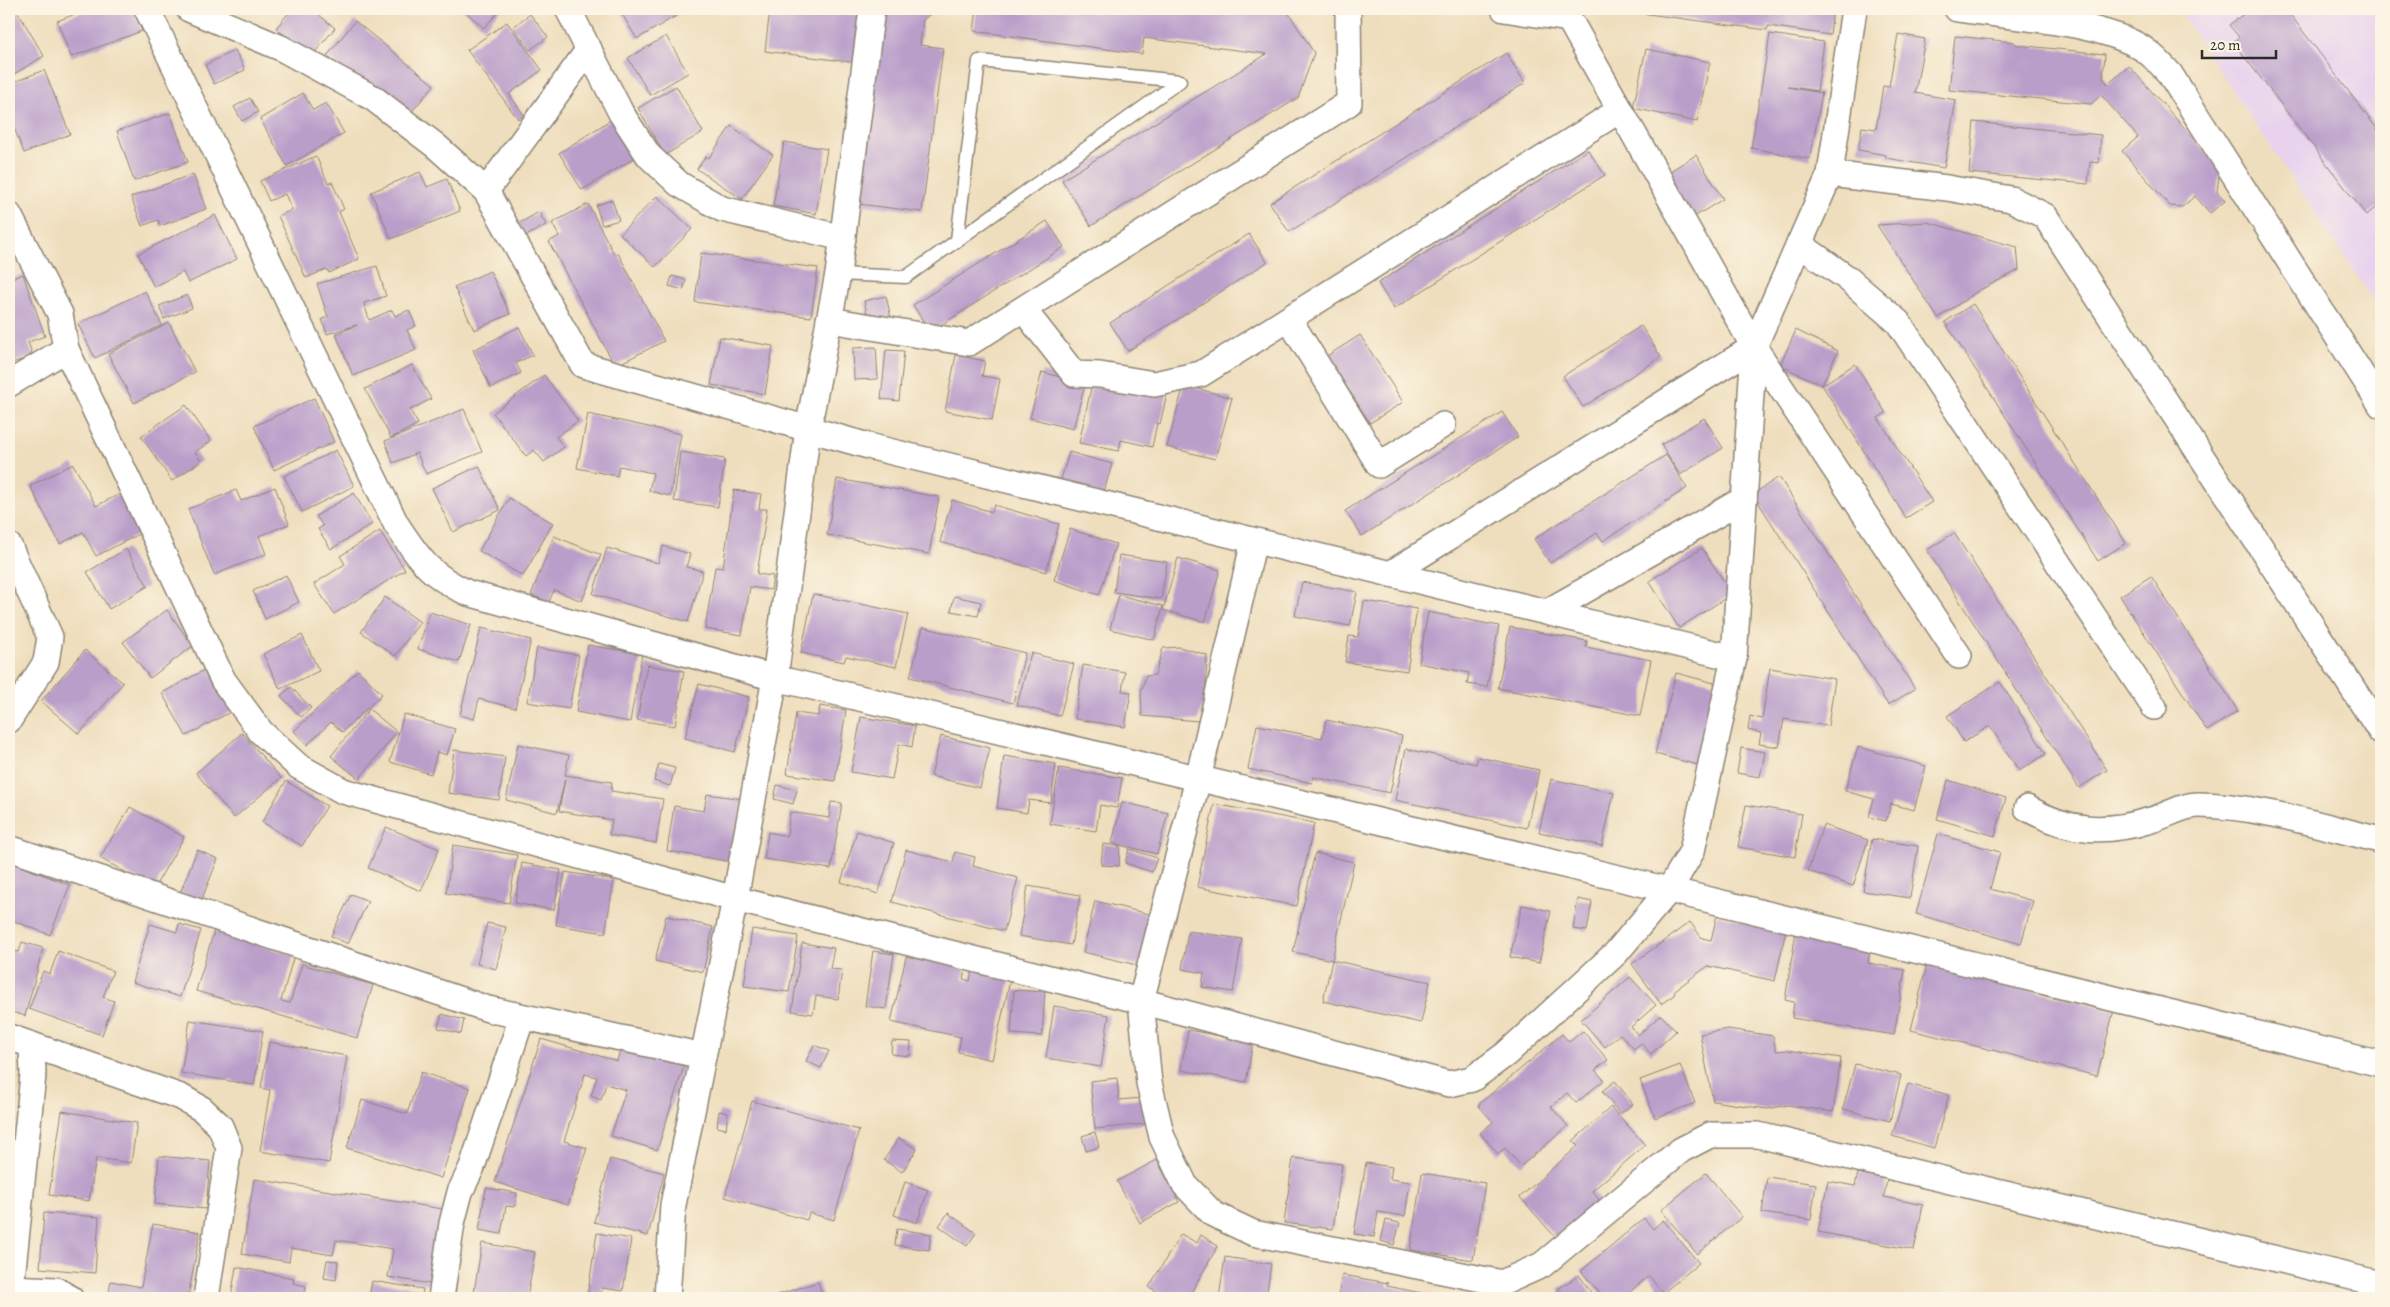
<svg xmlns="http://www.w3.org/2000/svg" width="2390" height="1307" font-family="Alegreya,serif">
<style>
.built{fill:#e8d2ee}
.building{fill:#b99eca}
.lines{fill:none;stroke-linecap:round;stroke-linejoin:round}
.service-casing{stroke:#8d8474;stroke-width:15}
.minor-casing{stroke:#8d8474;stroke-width:28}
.service{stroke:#fff;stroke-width:12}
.minor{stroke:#fff;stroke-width:25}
</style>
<rect width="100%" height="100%" fill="#fcf5e5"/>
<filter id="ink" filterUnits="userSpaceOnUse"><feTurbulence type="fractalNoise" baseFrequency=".02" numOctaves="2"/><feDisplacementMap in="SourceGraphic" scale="10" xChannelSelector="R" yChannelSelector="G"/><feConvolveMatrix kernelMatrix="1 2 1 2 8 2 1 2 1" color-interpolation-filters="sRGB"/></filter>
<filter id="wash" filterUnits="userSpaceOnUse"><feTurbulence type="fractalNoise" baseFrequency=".0096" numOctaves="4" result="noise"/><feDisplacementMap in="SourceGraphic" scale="20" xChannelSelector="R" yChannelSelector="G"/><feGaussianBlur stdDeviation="1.12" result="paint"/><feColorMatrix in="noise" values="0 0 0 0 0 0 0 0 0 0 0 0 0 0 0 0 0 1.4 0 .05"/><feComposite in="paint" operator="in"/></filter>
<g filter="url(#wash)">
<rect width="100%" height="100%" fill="#efdebd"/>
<polygon class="built" points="2178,9 2381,9 2381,312"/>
<g id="blocks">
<g class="building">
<polygon points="9,9 16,9 44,56 9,77"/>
<polygon points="89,9 133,9 142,31 71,57 57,21"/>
<polygon points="292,9 312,9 335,28 311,57 276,28"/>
<polygon points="462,9 501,9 484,28"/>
<polygon points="619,9 679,9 681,13 637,39"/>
<polygon points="770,9 813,9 864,16 858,63 765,51"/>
<polygon points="883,9 936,9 923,20 920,45 943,48 922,212 858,204"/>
<polygon points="977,9 1286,9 1314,53 1298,98 1091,226 1062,180 1267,54 1144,38 1142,54 974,31"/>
<polygon points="1634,9 1833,9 1830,35 1768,26 1767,30 1633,12"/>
<polygon points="2250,9 2286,9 2381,134 2381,204 2366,215 2233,42 2239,37 2229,25"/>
<polygon points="530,14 548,37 530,50 513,27"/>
<polygon points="355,21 434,85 405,120 327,56"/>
<polygon points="507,22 542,70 509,94 524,115 518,119 467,50"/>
<polygon points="1770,34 1824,42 1817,91 1788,87 1822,93 1810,159 1751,148"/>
<polygon points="1898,34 1925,39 1915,93 1956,100 1944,168 1886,158 1886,155 1858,150 1862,127 1876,129 1883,86 1889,87"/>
<polygon points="666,36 688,73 650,95 628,58"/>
<polygon points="1955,36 2014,42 2017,45 2105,54 2103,78 2108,84 2129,66 2220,168 2217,192 2225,201 2210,213 2195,196 2182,207 2170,206 2122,151 2138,137 2101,95 2091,104 1949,90"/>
<polygon points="1646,49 1710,62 1697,122 1633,108"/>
<polygon points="235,50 245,70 214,84 205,65"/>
<polygon points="1506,53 1525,83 1289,232 1270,203"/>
<polygon points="44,70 70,134 24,153 9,115 9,84"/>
<polygon points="676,86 703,132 665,155 638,108"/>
<polygon points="303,93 313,110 326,103 344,133 287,166 260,119"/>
<polygon points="250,98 258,112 242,121 234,107"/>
<polygon points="170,113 188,162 134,181 117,131"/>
<polygon points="612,119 636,157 582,190 559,153"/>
<polygon points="1974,122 2101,135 2099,163 2090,162 2088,184 1969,173"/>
<polygon points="731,126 773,155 742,199 697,169 706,156 709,158"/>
<polygon points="784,142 827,149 816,214 773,206"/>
<polygon points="1588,150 1605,175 1394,309 1378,283"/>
<polygon points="1696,155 1723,199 1689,220 1662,176"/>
<polygon points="316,156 328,183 332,182 344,209 339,212 359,259 329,273 327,269 306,278 278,216 292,210 285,194 269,201 260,181"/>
<polygon points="420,172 427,187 447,179 460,211 391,239 371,192"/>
<polygon points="193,174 206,209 160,226 158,220 142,226 131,197"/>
<polygon points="657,196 692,229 655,267 620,234"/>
<polygon points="612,200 619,220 602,225 596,205"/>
<polygon points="588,204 614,254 618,253 664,341 615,366 549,242 559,236 552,223"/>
<polygon points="539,212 546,225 526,236 518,224"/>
<polygon points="215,215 237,259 188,283 183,272 154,287 138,254"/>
<polygon points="1047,221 1064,247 930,332 913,305"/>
<polygon points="1927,222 2017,247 2019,270 1978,291 1938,318 1877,225"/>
<polygon points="1249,234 1267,262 1128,351 1110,323"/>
<polygon points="701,253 818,268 811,317 695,302"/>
<polygon points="377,266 386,296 364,303 369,320 392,310 395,316 409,310 416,326 407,330 416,350 353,376 336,334 357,325 327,334 322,319 328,317 317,284"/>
<polygon points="490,271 510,314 474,330 454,287"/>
<polygon points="23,274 45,336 28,342 33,356 9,364 9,279"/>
<polygon points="672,276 686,280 683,290 669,286"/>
<polygon points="145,291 162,325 95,358 78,324"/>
<polygon points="187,295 192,308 164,319 159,306"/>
<polygon points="886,296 891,318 869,322 864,301"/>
<polygon points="1973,304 2126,543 2098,561 1945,322"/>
<polygon points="169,323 195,372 134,403 108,354"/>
<polygon points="1641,326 1661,357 1583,407 1563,376"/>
<polygon points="519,327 533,355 516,363 521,373 491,388 473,350"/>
<polygon points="1796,330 1838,351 1822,385 1780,365"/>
<polygon points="1360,335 1403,402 1370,423 1327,356"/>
<polygon points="720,337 773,346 765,394 711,385"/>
<polygon points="876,347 878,379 854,380 853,348"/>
<polygon points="886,350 904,351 899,401 881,399"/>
<polygon points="956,355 985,361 982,376 1000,379 992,420 945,411"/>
<polygon points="1855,364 1886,413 1878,418 1932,502 1906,518 1822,385"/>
<polygon points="412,365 431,399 410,410 418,424 391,438 365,389"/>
<polygon points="1042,372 1085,384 1073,429 1030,418"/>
<polygon points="544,375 578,421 556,437 564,447 544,462 534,450 526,456 493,413"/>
<polygon points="1093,379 1167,394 1160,424 1157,423 1152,447 1121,440 1119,451 1079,443"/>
<polygon points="1184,385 1232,398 1215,459 1167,447"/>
<polygon points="314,398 334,442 274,470 254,426"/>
<polygon points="186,405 211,441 195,452 201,461 172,481 141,436"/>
<polygon points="464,409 482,452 426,474 417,453 393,463 385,441"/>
<polygon points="1502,412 1518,437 1362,536 1345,511"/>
<polygon points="588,414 681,434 670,496 649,491 653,473 619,466 617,476 577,468"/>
<polygon points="1704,418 1723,448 1680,475 1661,445"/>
<polygon points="336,450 354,486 302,512 284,476"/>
<polygon points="680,452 725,459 718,507 674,501"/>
<polygon points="1069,452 1112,464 1103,495 1060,483"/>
<polygon points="1666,455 1687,488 1603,541 1597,533 1550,563 1534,539"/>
<polygon points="73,464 96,506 126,491 147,530 96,556 83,532 60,544 30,486"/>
<polygon points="479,466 500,510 453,532 432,488"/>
<polygon points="1779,477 1915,689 1888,705 1753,494"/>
<polygon points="837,479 939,497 929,554 827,535"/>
<polygon points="275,487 289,524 259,536 266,554 214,575 188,509 236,490 241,501"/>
<polygon points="734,490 761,494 759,509 767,509 757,574 773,576 771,590 750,587 742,635 705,629 715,567 723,568"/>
<polygon points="354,493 372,524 331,549 318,529 323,526 316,516"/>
<polygon points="509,498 553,523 523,576 479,551"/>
<polygon points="952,500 992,512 994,505 1059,524 1046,572 940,542"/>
<polygon points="1070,529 1116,544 1099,595 1054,580"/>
<polygon points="380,531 405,570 334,614 314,584 345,564 340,556"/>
<polygon points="1954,533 2107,770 2079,788 1927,550"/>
<polygon points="554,536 601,555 582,601 554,590 549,602 531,595"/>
<polygon points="663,546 690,554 686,567 703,571 688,622 593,594 607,548 658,563"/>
<polygon points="1702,548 1732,594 1679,628 1649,581"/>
<polygon points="126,549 148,586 109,609 87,572"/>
<polygon points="1119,555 1167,562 1161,599 1114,592"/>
<polygon points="1178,558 1220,570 1205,622 1163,610"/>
<polygon points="286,575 299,602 265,619 253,591"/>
<polygon points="2151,576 2238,711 2207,731 2120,596"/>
<polygon points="1302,582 1357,592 1350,626 1295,616"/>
<polygon points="813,594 908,614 896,667 846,656 844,662 801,653"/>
<polygon points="1119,595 1163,606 1154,640 1110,629"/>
<polygon points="954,596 981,602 978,616 951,611"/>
<polygon points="385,597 420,622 395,656 361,632"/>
<polygon points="1364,601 1417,609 1407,671 1345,662 1349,636 1358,637"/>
<polygon points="167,610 193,646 150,678 123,642"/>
<polygon points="430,612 471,625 459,662 418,649"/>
<polygon points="1428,612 1499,626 1487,687 1467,684 1469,673 1419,663"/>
<polygon points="923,627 1025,653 1013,703 910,677"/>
<polygon points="1510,627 1587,641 1586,647 1651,660 1640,716 1498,688"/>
<polygon points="481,628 531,640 515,708 479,699 474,719 460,715"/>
<polygon points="302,635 319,671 280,689 263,654"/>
<polygon points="588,645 642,654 630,722 576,712"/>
<polygon points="1179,647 1207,655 1205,696 1198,721 1142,716 1141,691 1146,676 1155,675 1163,648"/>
<polygon points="537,648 579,655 569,709 527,702"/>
<polygon points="85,650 123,683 79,734 41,701"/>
<polygon points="1031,653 1074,664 1060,716 1017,705"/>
<polygon points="647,665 684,671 675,726 637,720"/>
<polygon points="1083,665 1125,672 1122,691 1131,692 1125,727 1075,719"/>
<polygon points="210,667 234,710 186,736 162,693"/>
<polygon points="1770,668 1835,679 1828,726 1784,719 1779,747 1759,744 1761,733 1748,730 1750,716 1762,719"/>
<polygon points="358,670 382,694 342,732 331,722 307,745 294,731"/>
<polygon points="1676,673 1722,685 1702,766 1655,754"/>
<polygon points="2000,682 2046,754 2019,771 1990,726 1964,742 1947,716"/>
<polygon points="699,684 749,697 735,752 685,738"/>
<polygon points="291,687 311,708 301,717 281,696"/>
<polygon points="820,706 846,710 835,781 787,774 796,713 818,716"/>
<polygon points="369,709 397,732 359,779 331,756"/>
<polygon points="404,714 455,729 447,755 437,752 431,774 390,762"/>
<polygon points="861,717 915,726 912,747 899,744 892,779 851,772"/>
<polygon points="1326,720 1402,736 1390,793 1313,777 1312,783 1248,769 1257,725 1322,738"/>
<polygon points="242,733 281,778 234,818 196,773"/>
<polygon points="941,736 990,748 980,788 931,776"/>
<polygon points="518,744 569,755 565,775 612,782 611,791 663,799 656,843 609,835 612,820 559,811 565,779 557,813 506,800"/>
<polygon points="1858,747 1926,766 1914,810 1891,804 1886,821 1869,817 1874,799 1845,791"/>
<polygon points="1741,748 1765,752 1760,777 1737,773"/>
<polygon points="1406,749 1476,764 1478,757 1539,770 1527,828 1395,800"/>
<polygon points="454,750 505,757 499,800 448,793"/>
<polygon points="1004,756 1056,764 1051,803 1029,800 1027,813 997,808"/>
<polygon points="659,764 675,768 670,786 654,781"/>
<polygon points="1059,768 1122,778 1117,808 1100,805 1096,831 1050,824"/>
<polygon points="1551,779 1614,793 1602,846 1539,832"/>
<polygon points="1948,780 2006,798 1995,836 1937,819"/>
<polygon points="286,781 327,806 302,846 262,822"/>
<polygon points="777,785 797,790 793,804 774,799"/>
<polygon points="707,794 743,799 733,862 667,851 674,806 704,811"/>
<polygon points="831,802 842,803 831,869 764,859 768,832 787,836 790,812 829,818"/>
<polygon points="1122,802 1168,813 1157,854 1112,843"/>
<polygon points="1214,804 1314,823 1297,906 1197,887"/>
<polygon points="1746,805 1802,814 1795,857 1738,847"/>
<polygon points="130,807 184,837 154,888 100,858"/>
<polygon points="1823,825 1868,840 1853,886 1808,871"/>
<polygon points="386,827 439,849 421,891 368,868"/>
<polygon points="857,831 894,843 878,894 841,882"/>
<polygon points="1938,834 2000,852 1990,889 2033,901 2021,944 1916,914"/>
<polygon points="1872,839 1918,846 1910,898 1863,891"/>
<polygon points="1103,844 1120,846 1119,866 1101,865"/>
<polygon points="453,845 517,855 509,903 446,893"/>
<polygon points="1129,849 1157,858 1152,872 1125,863"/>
<polygon points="197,850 218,859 201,901 180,893"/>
<polygon points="906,850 953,862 955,852 975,857 973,866 1018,878 1004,931 892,902"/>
<polygon points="1315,853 1354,862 1332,960 1293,952"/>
<polygon points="9,862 70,885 50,935 9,919"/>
<polygon points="522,863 561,870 554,910 515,903"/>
<polygon points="565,872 614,880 605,933 556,925"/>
<polygon points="1028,886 1080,895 1071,945 1019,936"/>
<polygon points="351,894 368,901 348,944 331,936"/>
<polygon points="1578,899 1592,902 1587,931 1573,929"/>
<polygon points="1095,901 1153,915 1141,966 1083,952"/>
<polygon points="1522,905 1551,911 1539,963 1510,957"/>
<polygon points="1717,915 1786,930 1775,981 1708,966 1675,990 1674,995 1661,1004 1632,964 1690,922 1702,938 1711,940"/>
<polygon points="666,916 713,927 703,972 655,961"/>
<polygon points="487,923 506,927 496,969 477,964"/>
<polygon points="150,924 177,932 179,924 201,930 180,997 132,982"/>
<polygon points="752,929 798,936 789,992 744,986"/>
<polygon points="214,931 294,955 281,1001 290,1003 302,964 373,985 357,1038 196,991"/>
<polygon points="1188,931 1242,939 1233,992 1202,987 1204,973 1182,969"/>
<polygon points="1796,932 1871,945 1868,963 1905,970 1894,1035 1792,1018 1794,1002 1785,1000"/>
<polygon points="22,942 43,948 25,1016 9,1011 9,949 19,952"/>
<polygon points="802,943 834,948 830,969 842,970 838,999 816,996 813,1014 792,1011"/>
<polygon points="58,951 113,971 103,997 114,1001 102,1035 29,1009 43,971 50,974"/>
<polygon points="873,951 894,954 886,1009 865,1006"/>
<polygon points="907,953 966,966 963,979 970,981 973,967 1011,976 992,1060 958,1052 961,1037 891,1022"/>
<polygon points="1332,960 1430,982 1421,1023 1323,1001"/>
<polygon points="1927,964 2114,1010 2097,1076 1911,1030"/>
<polygon points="1630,977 1656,1005 1631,1027 1638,1035 1661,1015 1676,1031 1651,1054 1641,1043 1634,1049 1620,1034 1605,1047 1581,1020"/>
<polygon points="1014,990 1045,992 1042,1036 1011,1034"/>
<polygon points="1054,1006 1109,1015 1101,1067 1046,1058"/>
<polygon points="442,1014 464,1020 461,1034 438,1028"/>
<polygon points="190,1020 263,1031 254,1085 181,1073"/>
<polygon points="1728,1029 1773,1036 1776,1051 1787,1050 1841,1058 1833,1112 1788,1105 1767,1109 1713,1101 1700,1034"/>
<polygon points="1188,1030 1253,1042 1246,1082 1181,1070"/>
<polygon points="1583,1031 1608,1060 1595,1070 1604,1080 1576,1103 1567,1093 1551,1107 1568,1126 1521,1166 1505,1148 1498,1154 1480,1133 1493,1122 1478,1105 1562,1034 1569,1042"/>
<polygon points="541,1039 617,1061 621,1046 684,1066 657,1150 611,1136 626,1090 606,1084 601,1100 591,1096 597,1077 585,1074 564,1141 587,1148 568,1205 495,1182"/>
<polygon points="892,1041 911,1042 910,1056 891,1054"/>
<polygon points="269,1042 347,1056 329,1163 260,1151 270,1090 261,1088"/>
<polygon points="814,1045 829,1051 821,1068 806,1061"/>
<polygon points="1855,1064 1901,1075 1890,1121 1843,1109"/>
<polygon points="1680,1065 1695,1103 1655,1118 1640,1080"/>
<polygon points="421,1072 470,1088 441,1178 347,1148 362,1100 407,1114"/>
<polygon points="1117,1078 1119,1100 1152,1097 1155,1123 1095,1129 1090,1081"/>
<polygon points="1615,1081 1633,1104 1620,1114 1602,1091"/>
<polygon points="1908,1084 1949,1095 1934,1148 1892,1136"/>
<polygon points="752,1101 859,1130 834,1220 809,1213 807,1220 725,1197"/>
<polygon points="1611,1107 1645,1145 1592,1191 1599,1200 1556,1238 1520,1197 1578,1146 1573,1141"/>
<polygon points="62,1111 137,1123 131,1163 96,1158 89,1201 49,1195"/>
<polygon points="719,1111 728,1113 726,1129 717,1127"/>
<polygon points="1095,1132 1099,1147 1086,1151 1082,1136"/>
<polygon points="899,1138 917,1149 902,1172 884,1160"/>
<polygon points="159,1156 210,1161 206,1209 155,1204"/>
<polygon points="1293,1158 1342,1164 1333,1229 1284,1223"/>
<polygon points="610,1159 664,1173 648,1236 594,1222"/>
<polygon points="1157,1160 1179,1202 1140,1223 1117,1181"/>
<polygon points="1366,1163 1392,1167 1390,1179 1410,1182 1405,1216 1378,1212 1374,1237 1354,1234"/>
<polygon points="1422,1173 1485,1183 1473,1260 1410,1250"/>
<polygon points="1706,1173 1742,1217 1697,1254 1661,1210"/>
<polygon points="1858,1173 1887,1179 1884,1197 1923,1205 1914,1250 1818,1232 1828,1181 1855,1186"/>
<polygon points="1767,1177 1816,1184 1811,1220 1762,1213"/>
<polygon points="254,1179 443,1209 431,1284 388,1277 393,1249 336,1240 333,1255 291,1248 289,1262 242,1254"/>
<polygon points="905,1182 928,1190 917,1223 894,1215"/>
<polygon points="486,1188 517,1193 515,1207 506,1206 501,1234 479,1230"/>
<polygon points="44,1213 99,1217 95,1273 40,1268"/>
<polygon points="948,1213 976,1233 967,1246 939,1226"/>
<polygon points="1644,1218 1653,1229 1663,1220 1699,1263 1663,1293 1649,1276 1622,1298 1604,1298 1581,1271"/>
<polygon points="1386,1220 1400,1223 1394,1245 1381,1241"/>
<polygon points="153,1224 200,1232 188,1298 108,1298 111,1281 141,1287"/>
<polygon points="897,1229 931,1234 929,1250 895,1245"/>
<polygon points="597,1233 631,1239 623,1291 602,1288 601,1298 587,1298"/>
<polygon points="1181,1234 1197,1243 1201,1235 1218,1246 1188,1298 1168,1298 1149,1287"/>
<polygon points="482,1243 535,1252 527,1298 473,1298"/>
<polygon points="1225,1257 1271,1264 1266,1298 1219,1298"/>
<polygon points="327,1260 338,1261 336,1280 324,1278"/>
<polygon points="236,1267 294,1278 293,1283 306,1286 304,1298 231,1298"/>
<polygon points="1342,1275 1388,1283 1387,1286 1445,1298 1338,1298"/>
<polygon points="1579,1275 1595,1298 1564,1298 1558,1289"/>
<polygon points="372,1281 423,1289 422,1298 369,1298"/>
<polygon points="818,1282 823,1298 767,1298"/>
</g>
</g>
</g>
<g filter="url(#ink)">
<use href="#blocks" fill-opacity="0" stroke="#8d8474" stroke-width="1"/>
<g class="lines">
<defs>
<polyline id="service" points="838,274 906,277 1180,81 979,61 957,240"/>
<g id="minor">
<polyline points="189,9 281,48 373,98 436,146 486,191 583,365 872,447 1734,658"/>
<polyline points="568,9 621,113 649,156 679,184 722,209 843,238"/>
<polyline points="1504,9 1569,19 1754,347 1959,656"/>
<polyline points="1854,9 1830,174 1754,347 1734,658 1692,851 1669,890 2381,1064"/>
<path d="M 1957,9 C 2011,17 2084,20 2133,43 C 2148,50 2159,62 2170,74 L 2381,405"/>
<polyline points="1830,174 1947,188 2011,199 2045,216 2381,732"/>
<polyline points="486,191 589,49"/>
<path d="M 9,215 L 60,314 L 66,349 L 223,680 L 261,732 L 298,766 L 343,791 L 735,899 L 1141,1001 L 1449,1084 L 1472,1079 L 1506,1054 L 1616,953 L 1669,890 L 775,678 L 468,593 C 429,575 419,559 396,524 L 147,9"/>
<polyline points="1799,244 1847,278 1898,322 2154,707"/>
<polyline points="1023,309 1074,374 1100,375 1154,384 1201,374 1620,110"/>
<polyline points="1289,319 1379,465 1443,425"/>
<polyline points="829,320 969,343 1349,103 1348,9"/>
<polyline points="9,384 66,349"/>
<polyline points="1254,541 1198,779 1141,1001 1149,1083 1162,1137 1185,1185 1213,1214 1253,1233 1502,1283 1542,1265 1681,1150 1710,1135 1758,1135 2381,1284"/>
<polyline points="9,546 50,637 46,662 9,720"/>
<polyline points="1390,574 1754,347"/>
<polyline points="1547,612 1744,499"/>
<path d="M 2027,808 C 2069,832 2105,834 2151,820 C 2166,816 2183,805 2198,805 C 2257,805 2324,827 2381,840"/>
<polyline points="9,848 488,1009 703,1056"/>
<polyline points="9,1037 181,1097 202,1109 220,1126 229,1148 206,1298"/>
<polyline points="9,1288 56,1290 70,1298"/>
<polyline points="11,1288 33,1075 32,1045"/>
<polyline points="441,1298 452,1223 460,1192 472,1167 522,1017"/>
<polyline points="667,1298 673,1205 735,899 775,678 808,429 838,274 872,9"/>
</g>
</defs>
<use href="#service" class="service-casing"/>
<use href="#minor" class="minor-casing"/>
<use href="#service" class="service"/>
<use href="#minor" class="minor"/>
</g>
</g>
<rect width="2390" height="1307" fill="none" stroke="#fcf5e5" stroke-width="30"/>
<path d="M2202 50v8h74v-8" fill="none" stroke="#2b2b2b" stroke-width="2.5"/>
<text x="2210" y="50" font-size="15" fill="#2b2b2b" stroke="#fcf5e5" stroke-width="4" paint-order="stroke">20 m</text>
</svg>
